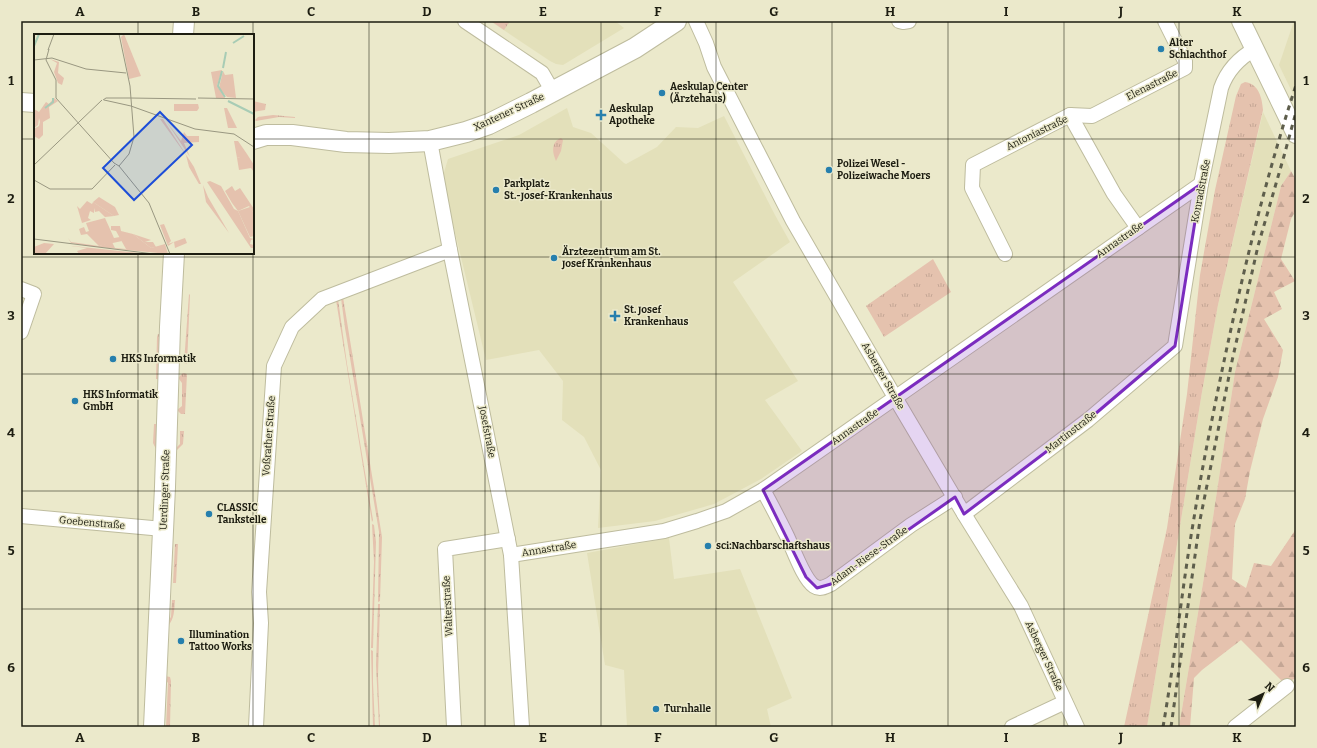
<svg xmlns="http://www.w3.org/2000/svg" width="1317" height="748" font-family="Bitter,serif">
<style>
.built{fill:#e3e0ba}
.grass{fill:url(#grass-tufts)}
.forest{fill:url(#forest-firs)}
.lines{fill:none;stroke-linecap:round;stroke-linejoin:round}
.minor-casing{stroke:#bebc9e;stroke-width:16}
.tertiary-casing{stroke:#bebc9e;stroke-width:20}
.secondary-casing{stroke:#bebc9e;stroke-width:22}
.minor{stroke:#fff;stroke-width:14}
.tertiary{stroke:#fff;stroke-width:18}
.secondary{stroke:#fff;stroke-width:20}
.rail{stroke:#5e5e4c;stroke-width:3;stroke-dasharray:5 5;stroke-linecap:butt}
.marked{fill:#7b2cbf;fill-opacity:0.2;stroke:#7b2cbf;stroke-width:3;stroke-linejoin:round}
.grid{fill:none;stroke:#1d1d11;stroke-width:1;stroke-opacity:0.55}
.poi-dot{fill:#267fad;stroke:#ebe9cb;stroke-width:1.5}
.labels{text-anchor:middle;dominant-baseline:central;stroke-width:3;stroke-linejoin:round;paint-order:stroke}
.poi-label{font-size:10px;font-weight:bold;fill:#1d1d11;stroke:#ebe9cb;text-anchor:start}
.street-label{font-size:10px;fill:#1d1d11;stroke:#ebe9cb}
.inset-river{fill:none;stroke:#a8ccb5;stroke-width:2}
.inset-road{fill:none;stroke:#999781;stroke-width:1}
.view{fill:#1d4ed8;fill-opacity:0.15;stroke:#1d4ed8;stroke-width:2}
.inset-edge{fill:none;stroke:#1d1d11;stroke-width:2}
.neatline{fill:none;stroke:#1d1d11;stroke-width:1.5}
.grid-label{font-size:13px;text-anchor:middle;font-weight:bold;fill:#1d1d11}
</style>
<defs>
<pattern id="grass-tufts" width="24" height="20" patternUnits="userSpaceOnUse"><rect width="24" height="20" fill="#e5c2ae"/><path d="M3 7l-1-3M5 7V3M7 7l1-3M15 17l-1-3M17 17v-4M19 17l1-3" fill="none" stroke="#c4a695"/></pattern>
<pattern id="forest-firs" width="22" height="20" patternUnits="userSpaceOnUse"><rect width="22" height="20" fill="#e5c2ae"/><path d="M5 1l3.5 6h-7zM16 11l3.5 6h-7z" fill="#c4a695"/></pattern>
</defs>
<rect width="100%" height="100%" fill="#ebe9cb"/>
<g class="built">
<polygon points="490,21 615,21 624,28 563,65 556,64 550,61"/>
<polygon points="1294,21 1296,21 1296,100 1279,65"/>
<polygon points="567,108 573,127 591,133 624,163 626,164 657,147 676,127 698,128 724,116 775,215 790,242 733,282 798,381 765,400 802,451 761,479 714,504 655,521 598,528 601,470 584,437 562,420 563,381 539,350 486,360 442,179 448,159 519,135"/>
<polygon points="1263,112 1291,171 1281,186 1235,372 1204,577 1179,727 1147,727 1202,392 1218,305"/>
<polygon points="669,538 674,579 740,569 792,698 767,709 771,727 627,727 624,670 605,665 587,553"/>
</g>
<g class="grass">
<polygon points="491,21 510,21 504,30"/>
<path d="M 1245,82 C 1259,84 1262,98 1263,110 L 1218,305 L 1202,392 L 1147,727 L 1124,727 L 1167,528 L 1187,394 L 1200,275 L 1215,190 L 1236,96 L 1241,84 Z"/>
<polygon points="253,101 266,104 265,110 253,112"/>
<polygon points="273,115 295,117 295,118 279,117 256,121 255,120 258,117"/>
<path d="M 561,138 L 563,140 L 561,151 L 556,161 C 552,152 551,142 561,138 Z"/>
<polygon points="933,259 951,292 884,337 866,306"/>
<polygon points="189,294 190,295 187,364 184,363"/>
<polygon points="343,297 382,537 380,601 378,602 379,532 345,328 341,298"/>
<polygon points="338,299 347,364 373,520 372,522 336,300"/>
<polygon points="165,333 159,379 156,379 157,337 158,334"/>
<polygon points="183,373 187,374 185,414 181,414 177,410 182,406 182,383 179,379 179,377"/>
<polygon points="154,424 156,424 156,443 159,447 158,453 153,443"/>
<polygon points="180,431 184,431 183,444 176,451 176,448 180,444"/>
<polygon points="372,524 374,525 376,542 373,648 371,648 374,562"/>
<polygon points="175,544 178,544 176,583 173,583"/>
<path d="M 172,600 L 175,600 C 174,610 175,619 167,627 L 168,621 L 171,617 Z"/>
<polygon points="378,604 380,604 378,676 380,727 379,727 376,665"/>
<polygon points="371,650 373,651 373,682 375,727 373,727"/>
<polygon points="165,676 170,677 171,681 170,727 166,727 168,683 165,679"/>
</g>
<polygon class="forest" points="1291,171 1296,180 1296,210 1291,219 1281,259 1295,281 1274,292 1282,309 1264,319 1283,350 1278,377 1263,419 1250,471 1245,499 1235,524 1232,579 1246,588 1254,563 1271,566 1296,529 1296,678 1285,684 1241,640 1202,670 1194,678 1190,727 1179,727 1204,577 1235,372 1281,186"/>
<g class="lines">
<defs>
<g id="minor">
<polyline points="465,21 542,73 553,92"/>
<polyline points="696,21 706,43 714,67 793,221 896,399 964,514 1021,606 1077,727"/>
<polyline points="899,21 903,22 909,21"/>
<polyline points="1070,115 1092,116 1185,68 1185,61 1165,21"/>
<polyline points="430,141 450,250 511,555 522,727"/>
<polyline points="1005,254 972,188 973,165 1070,115 1114,194 1138,228"/>
<polyline points="21,289 34,294 21,332"/>
<path d="M 763,490 C 771,504 778,518 785,532 C 792,545 803,579 814,586 C 820,590 825,587 831,584 L 911,525 L 955,497"/>
<path d="M 964,514 L 1088,420 L 1175,346 L 1201,184 L 1221,88 C 1227,71 1239,58 1255,49"/>
<polyline points="21,516 163,529"/>
<polyline points="511,555 664,531 697,521 726,511 763,490 1201,184"/>
<polyline points="256,727 261,623 259,592 274,366 292,327 322,299 450,250"/>
<polyline points="454,727 445,549 508,539"/>
<polyline points="1012,727 1065,702"/>
<polyline points="1235,727 1287,686"/>
</g>
<g id="tertiary">
<polyline points="1241,21 1296,134"/>
<polyline points="21,102 35,103"/>
</g>
<g id="secondary">
<polyline points="183,35 184,21"/>
<polyline points="253,139 266,135 292,135 346,142 389,143 430,141 466,132 489,124 531,103 635,48 676,21"/>
<polyline points="154,727 165,487 170,327 174,253"/>
</g>
</defs>
<use href="#minor" class="minor-casing"/>
<use href="#tertiary" class="tertiary-casing"/>
<use href="#secondary" class="secondary-casing"/>
<use href="#minor" class="minor"/>
<use href="#tertiary" class="tertiary"/>
<use href="#secondary" class="secondary"/>
<g class="rail">
<path d="M 1163,727 C 1175,658 1182,588 1194,518 C 1201,474 1210,429 1219,385 C 1240,284 1264,183 1296,85"/>
<polyline points="1171,727 1200,520 1232,361 1258,246 1284,156 1296,112"/>
</g>
</g>
<path class="marked" d="M 1201,184 L 1175,346 L 1088,420 L 964,514 L 955,497 L 831,584 L 817,588 L 806,577 L 763,490 Z"/>
<path class="grid" d="M 138,21 L 138,35M 253,21 L 253,727M 369,21 L 369,727M 485,21 L 485,727M 601,21 L 601,727M 716,21 L 716,727M 832,21 L 832,727M 948,21 L 948,727M 1064,21 L 1064,727M 1179,21 L 1179,727M 21,139 L 35,139M 253,139 L 1296,139M 138,253 L 138,727M 21,257 L 1296,257M 21,374 L 1296,374M 21,491 L 1296,491M 21,609 L 1296,609"/>
<g class="poi-dot">
<circle cx="1161" cy="49" r="4"/>
<circle cx="662" cy="93" r="4"/>
<path d="M599 109h4v4h4v4h-4v4h-4v-4h-4v-4h4z"/>
<circle cx="829" cy="170" r="4"/>
<circle cx="496" cy="190" r="4"/>
<circle cx="554" cy="258" r="4"/>
<path d="M613 310h4v4h4v4h-4v4h-4v-4h-4v-4h4z"/>
<circle cx="113" cy="359" r="4"/>
<circle cx="75" cy="401" r="4"/>
<circle cx="209" cy="514" r="4"/>
<circle cx="708" cy="546" r="4"/>
<circle cx="181" cy="641" r="4"/>
<circle cx="656" cy="709" r="4"/>
</g>
<g class="labels">
<g class="poi-label">
<text x="1169" y="43">Alter<tspan x="1169" dy="12">Schlachthof</tspan></text>
<text x="670" y="87">Aeskulap Center<tspan x="670" dy="12">(Ärztehaus)</tspan></text>
<text x="609" y="109">Aeskulap<tspan x="609" dy="12">Apotheke</tspan></text>
<text x="837" y="164">Polizei Wesel -<tspan x="837" dy="12">Polizeiwache Moers</tspan></text>
<text x="504" y="184">Parkplatz<tspan x="504" dy="12">St.-Josef-Krankenhaus</tspan></text>
<text x="562" y="252">Ärztezentrum am St.<tspan x="562" dy="12">Josef Krankenhaus</tspan></text>
<text x="624" y="310">St. Josef<tspan x="624" dy="12">Krankenhaus</tspan></text>
<text x="121" y="359">HKS Informatik</text>
<text x="83" y="395">HKS Informatik<tspan x="83" dy="12">GmbH</tspan></text>
<text x="217" y="508">CLASSIC<tspan x="217" dy="12">Tankstelle</tspan></text>
<text x="716" y="546">sci:Nachbarschaftshaus</text>
<text x="189" y="635">Illumination<tspan x="189" dy="12">Tattoo Works</tspan></text>
<text x="664" y="709">Turnhalle</text>
</g>
<g class="street-label">
<text transform="translate(1152 85) rotate(-27)">Elenastraße</text>
<text transform="translate(509 112) rotate(-25)">Xantener Straße</text>
<text transform="translate(1037 133) rotate(-26)">Antoniastraße</text>
<text transform="translate(1201 191) rotate(-79)">Konradstraße</text>
<text transform="translate(1120 240) rotate(-35)">Annastraße</text>
<text transform="translate(883 376) rotate(60)">Asberger Straße</text>
<text transform="translate(855 427) rotate(-35)">Annastraße</text>
<text transform="translate(487 432) rotate(79)">Josefstraße</text>
<text transform="translate(1071 432) rotate(-38)">Martinstraße</text>
<text transform="translate(269 436) rotate(-86)">Voßrather Straße</text>
<text transform="translate(165 490) rotate(-88)">Uerdinger Straße</text>
<text transform="translate(92 523) rotate(5)">Goebenstraße</text>
<text transform="translate(549 549) rotate(-9)">Annastraße</text>
<text transform="translate(869 556) rotate(-36)">Adam-Riese-Straße</text>
<text transform="translate(448 606) rotate(-93)">Walterstraße</text>
<text transform="translate(1044 656) rotate(65)">Asberger Straße</text>
</g>
</g>
<g transform="translate(34 34)">
<rect width="220" height="220" fill="#ebe9cb"/>
<path d="M 16,25 L 25,28 L 24,39 L 30,44 L 28,51 L 24,49 L 20,38 L 23,29 ZM 188,36 L 183,52 L 191,64 L 182,64 L 177,38 ZM 20,64 L 24,67 L 15,73 L 16,84 L 9,88 L 9,101 L 5,105 L 0,102 L 0,95 L 5,92 L 6,88 L 5,84 L 4,91 L 0,94 L 0,75 L 5,78 L 12,68 L 15,70 ZM 126,85 L 129,85 L 160,133 L 167,150 L 165,150 L 155,133 L 152,121 ZM 200,107 L 204,107 L 213,120 L 206,120 L 206,123 L 203,124 ZM 169,151 L 174,163 L 195,199 L 172,168 ZM 198,152 L 201,157 L 206,154 L 220,175 L 220,180 L 215,172 L 204,177 L 198,169 L 191,157 ZM 65,163 L 81,173 L 85,181 L 80,182 L 59,168 ZM 130,190 L 137,207 L 134,210 L 151,204 L 153,209 L 141,214 L 140,208 L 134,212 L 126,191 ZM 77,192 L 86,192 L 87,197 L 99,200 L 117,214 L 131,210 L 134,220 L 54,212 L 37,209 L 34,204 L 37,208 L 65,212 L 78,208 L 81,214 L 92,215 L 82,197 L 77,196 ZM 37,212 L 39,212 L 114,220 L 45,220 L 43,217 L 53,214 Z" fill="#e5c2ae"/>
<path d="M 190,74 L 193,74 L 203,94 L 194,94 ZM 132,87 L 147,107 L 150,98 L 153,102 L 165,102 L 165,108 L 150,109 L 156,123 ZM 176,147 L 187,152 L 200,175 L 204,177 L 216,204 L 220,205 L 217,206 L 216,210 L 220,211 L 220,214 L 217,214 L 173,148 ZM 53,167 L 58,170 L 59,168 L 80,182 L 71,183 L 65,177 L 61,178 L 60,174 L 60,179 L 56,177 L 54,184 L 57,186 L 48,189 L 43,172 L 46,175 ZM 71,184 L 80,204 L 86,203 L 88,207 L 65,212 L 53,200 L 47,201 L 45,195 L 50,193 L 52,198 L 55,197 L 52,189 ZM 99,200 L 117,206 L 111,208 L 119,208 L 122,213 L 117,214 Z" fill="#e5c2ae"/>
<path d="M 90,0 L 107,42 L 95,45 L 87,3 ZM 10,209 L 20,210 L 11,220 L 0,220 L 0,213 Z" fill="#e5c2ae"/>
<path d="M 189,37 L 191,41 L 199,40 L 202,64 L 193,63 L 185,54 ZM 140,70 L 164,70 L 165,74 L 163,77 L 140,77 ZM 206,120 L 213,120 L 220,131 L 220,138 L 217,134 L 205,136 L 203,124 L 206,123 Z" fill="#e5c2ae"/>
<path d="M 216,173 L 220,180 L 220,202 L 216,203 L 204,177 Z" fill="#e5c2ae"/>
<path class="inset-river" d="M 199,9 L 210,2M 0,12 L 5,0M 189,34 L 192,18M 188,37 L 184,52 L 191,63M 194,67 L 220,80M 11,74 L 19,68 L 19,64"/>
<path class="inset-road" d="M 15,15 L 12,26 L 22,46 L 22,64 L 80,129 L 85,132M 14,16 L 20,0M 0,26 L 18,24 L 52,35 L 92,39M 96,64 L 162,65M 164,64 L 220,65M 69,66 L 72,64 L 96,64M 70,66 L 97,72 L 161,95 L 200,100 L 220,113M 0,131 L 68,66M 85,132 L 95,120 L 100,103 L 96,52 L 85,0M 85,132 L 115,169 L 136,220M 0,146 L 16,155 L 58,155 L 81,131M 0,205 L 120,220"/>
<path class="view" d="M 126,78 L 158,111 L 100,166 L 69,134 Z"/>
<rect width="220" height="220" class="inset-edge"/>
</g>
<rect width="1317" height="748" fill="none" stroke="#ebe9cb" stroke-width="44"/>
<g transform="translate(1263 694) rotate(44)" stroke="#ebe9cb" stroke-width="3" paint-order="stroke">
<path d="M0-3L7 15L0 10L-7 15Z" fill="#1d1d11"/>
<text y="-6" font-size="11" font-weight="bold" text-anchor="middle" fill="#1d1d11">N</text>
</g>
<rect x="22" y="22" width="1273" height="704" class="neatline"/>
<g class="grid-label">
<text x="80" y="16">A</text>
<text x="196" y="16">B</text>
<text x="311" y="16">C</text>
<text x="427" y="16">D</text>
<text x="543" y="16">E</text>
<text x="658" y="16">F</text>
<text x="774" y="16">G</text>
<text x="890" y="16">H</text>
<text x="1006" y="16">I</text>
<text x="1121" y="16">J</text>
<text x="1237" y="16">K</text>
<text x="11" y="85">1</text>
<text x="1306" y="85">1</text>
<text x="11" y="203">2</text>
<text x="1306" y="203">2</text>
<text x="11" y="320">3</text>
<text x="1306" y="320">3</text>
<text x="11" y="437">4</text>
<text x="1306" y="437">4</text>
<text x="11" y="555">5</text>
<text x="1306" y="555">5</text>
<text x="11" y="672">6</text>
<text x="1306" y="672">6</text>
<text x="80" y="742">A</text>
<text x="196" y="742">B</text>
<text x="311" y="742">C</text>
<text x="427" y="742">D</text>
<text x="543" y="742">E</text>
<text x="658" y="742">F</text>
<text x="774" y="742">G</text>
<text x="890" y="742">H</text>
<text x="1006" y="742">I</text>
<text x="1121" y="742">J</text>
<text x="1237" y="742">K</text>
</g>
</svg>
